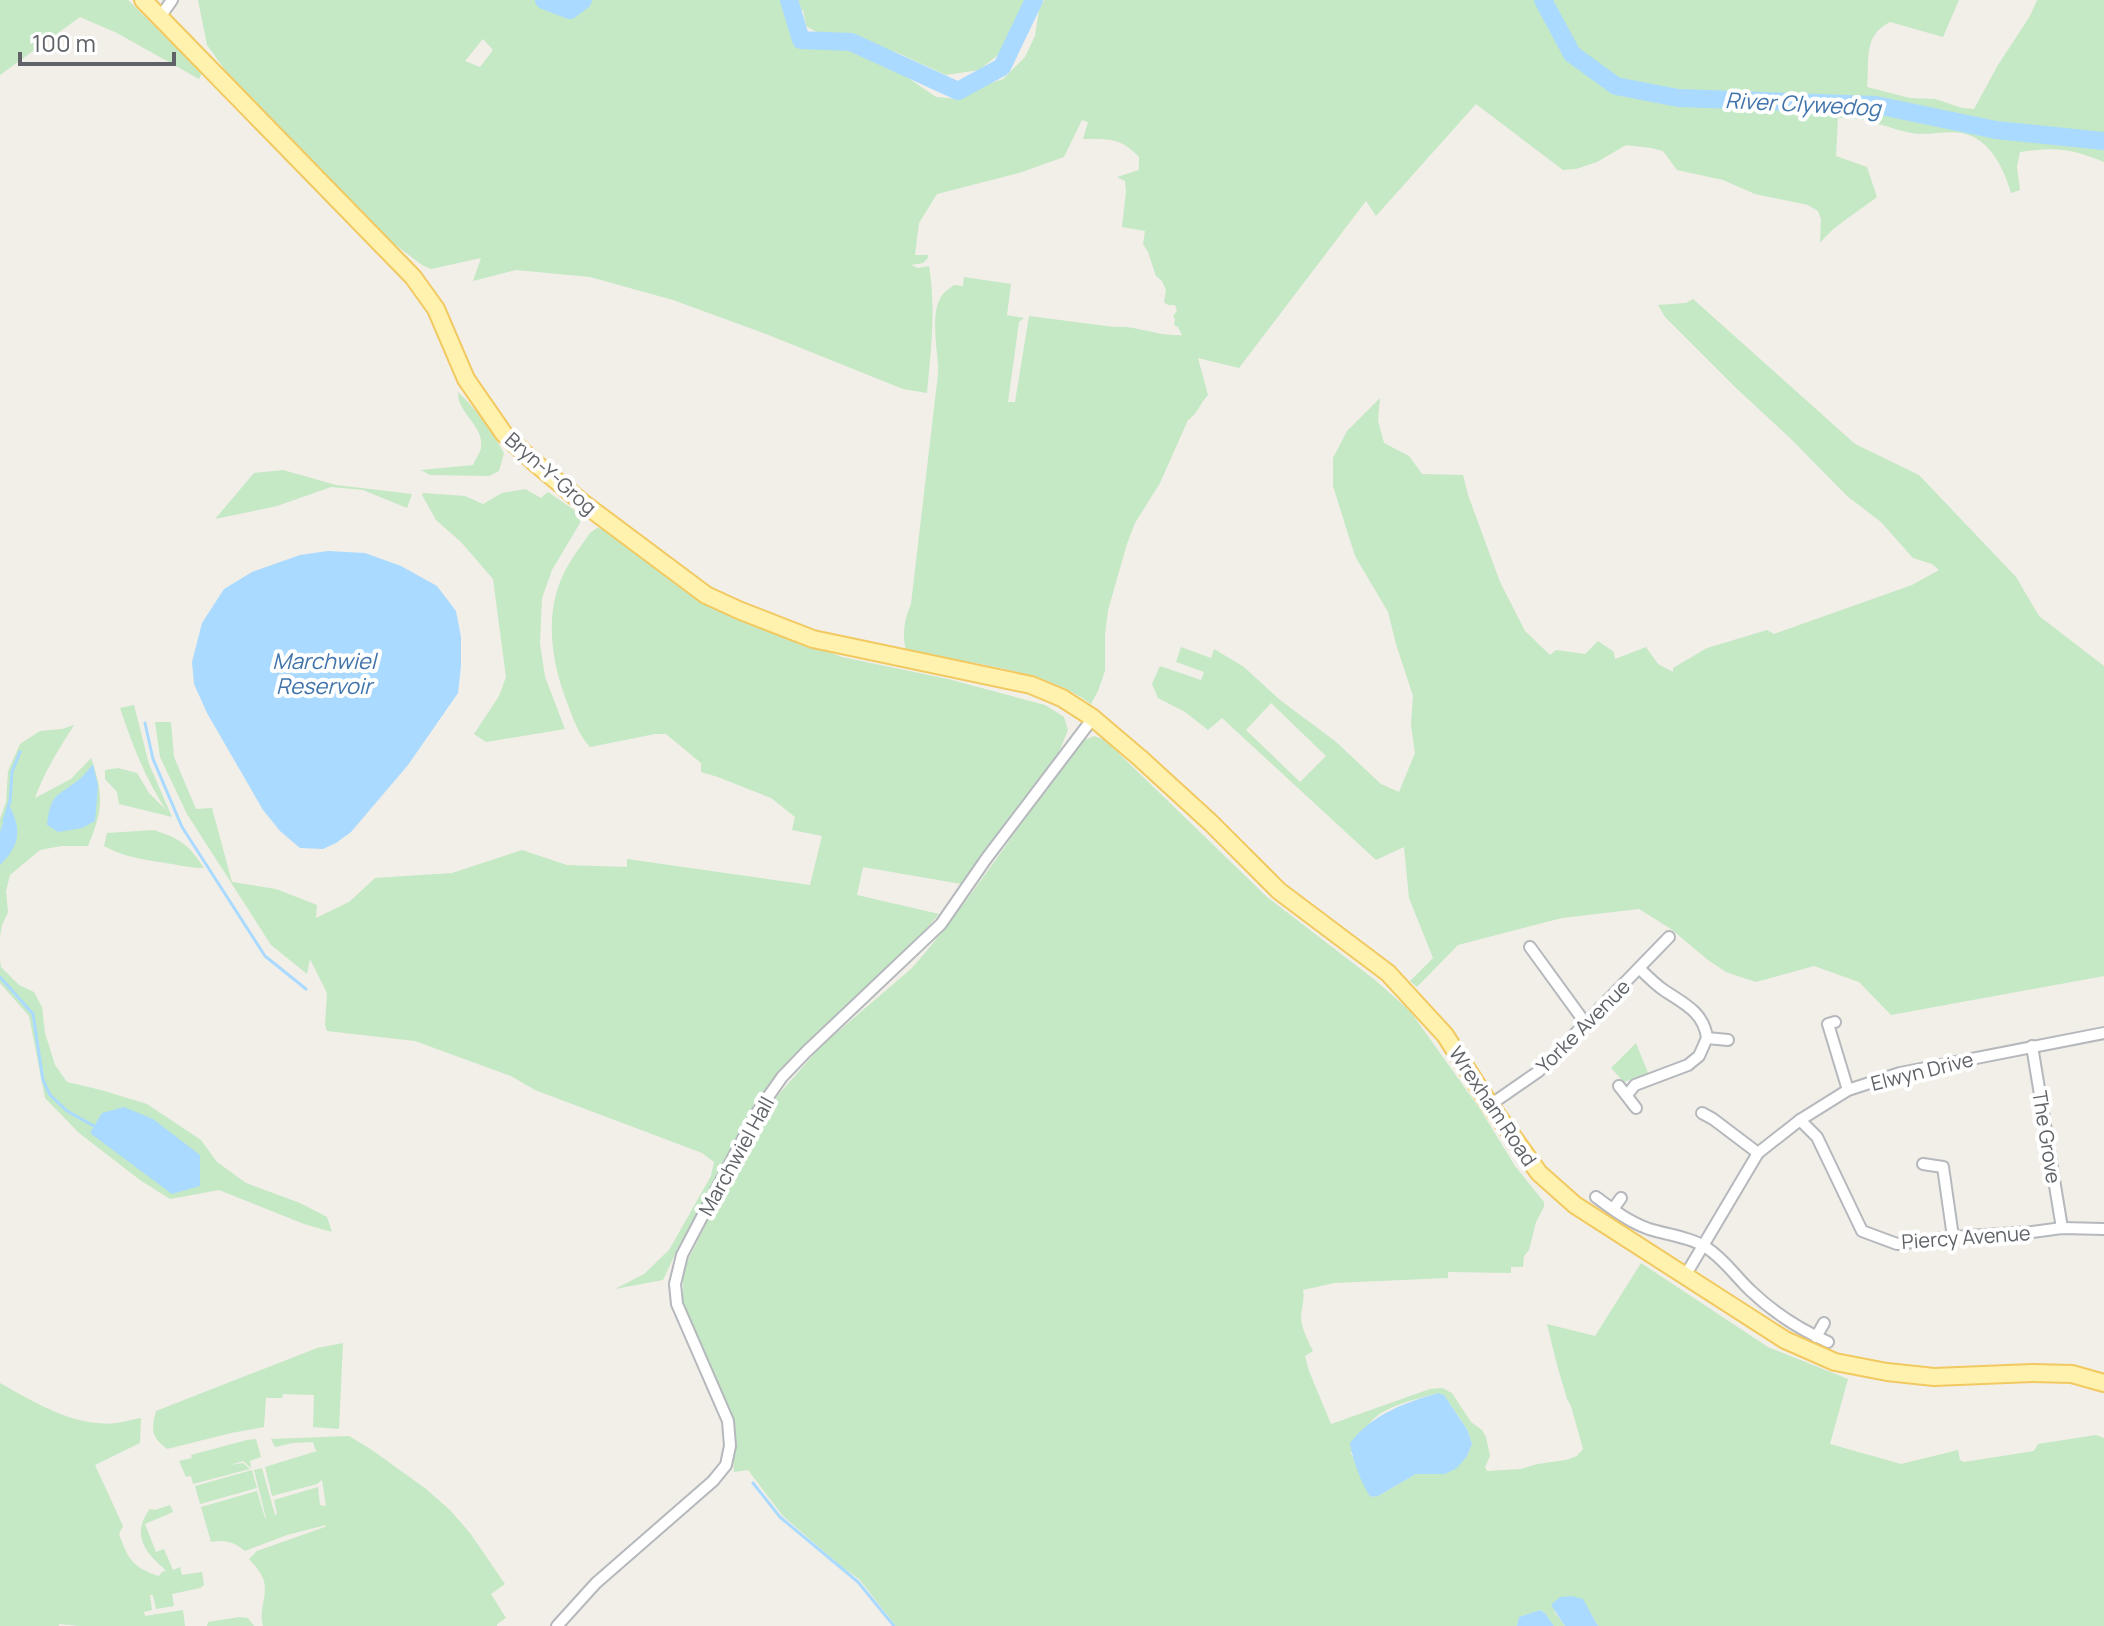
<svg xmlns="http://www.w3.org/2000/svg" width="2104" height="1626" font-family="Manrope,sans-serif">
<style>
.green{fill:#c5e8c5;fill-rule:evenodd}
.water{fill:#aadaff}
.lines{fill:none;stroke-linecap:round;stroke-linejoin:round}
.stream{stroke:#aadaff;stroke-width:3}
.river{stroke:#aadaff;stroke-width:18}
.minor-casing{stroke:#b5b8bc;stroke-width:14}
.primary-casing{stroke:#f2c960;stroke-width:20}
.minor{stroke:#fff;stroke-width:10}
.primary{stroke:#fff2af;stroke-width:16}
.labels{text-anchor:middle;dominant-baseline:central;stroke-width:8;stroke-linejoin:round;paint-order:stroke}
.street-label{font-size:20px;fill:#5f6368;stroke:#fff}
.water-label{font-size:22px;font-style:italic;fill:#4174aa;stroke:#fff}
</style>
<rect width="100%" height="100%" fill="#f1efe8"/>
<g class="green">
<polygon points="0,0 128,0 202,73 199,79 117,33 80,17 0,75"/>
<path d="M 198,0 L 1027,0 L 1003,51 L 979,70 L 946,75 L 898,53 L 855,37 L 820,34 L 806,26 L 803,10 L 783,8 L 794,44 L 850,47 L 898,71 L 936,97 L 957,99 L 962,98 L 971,90 L 1003,79 L 1025,57 L 1035,36 L 1039,10 L 1044,0 L 1959,0 L 1943,37 L 1890,22 C 1862,36 1870,61 1867,87 L 1910,98 L 1935,99 L 1962,108 L 1974,109 L 1998,65 L 2030,16 L 2037,0 L 2104,0 L 2104,162 C 2070,148 2056,147 2020,152 L 2017,167 L 2020,190 L 2011,193 C 2004,168 1989,138 1962,133 C 1945,130 1928,136 1911,133 C 1887,128 1863,116 1838,118 L 1836,156 L 1867,167 L 1877,197 C 1859,211 1833,226 1820,243 L 1821,219 L 1818,211 L 1808,205 L 1755,194 L 1723,180 L 1677,170 L 1663,151 L 1651,148 L 1626,145 L 1597,162 L 1576,169 L 1563,170 L 1476,104 L 1376,216 L 1366,201 L 1239,368 L 1198,358 L 1208,395 C 1200,403 1197,415 1188,420 L 1160,483 L 1135,523 L 1127,544 L 1108,610 L 1105,635 L 1105,671 L 1098,691 L 1091,704 C 1045,670 975,664 920,653 L 919,655 L 906,651 C 902,634 904,620 911,604 L 936,391 C 937,382 939,372 938,364 C 937,348 931,315 940,299 C 942,293 949,289 954,285 L 963,286 L 964,277 L 1011,284 L 1007,315 L 1024,318 L 1019,322 L 1008,402 L 1015,402 L 1029,316 L 1114,327 C 1136,325 1159,337 1182,335 L 1178,327 L 1174,325 L 1175,319 L 1173,316 L 1177,311 L 1175,305 L 1168,305 L 1164,302 L 1166,290 L 1162,281 L 1156,276 L 1148,252 L 1143,244 L 1145,231 L 1122,227 L 1126,192 L 1125,181 L 1117,177 L 1139,170 L 1139,157 C 1120,137 1109,139 1083,139 L 1088,122 L 1082,120 L 1064,157 L 1019,173 L 937,194 L 919,223 L 915,255 L 928,255 L 928,258 L 923,263 L 911,265 L 918,268 L 929,266 C 936,307 931,351 927,393 L 903,389 L 766,334 L 673,300 L 590,277 L 516,270 L 473,281 L 481,258 L 431,269 L 422,265 L 389,240 L 233,81 L 207,45 ZM 483,39 L 493,50 L 480,67 L 465,61 Z"/>
<path d="M 1693,299 L 1855,444 L 1919,475 L 2016,577 L 2039,616 L 2104,666 L 2104,976 L 1891,1015 L 1859,982 L 1814,966 L 1756,982 L 1726,972 L 1708,960 L 1671,929 L 1639,909 L 1562,918 L 1458,945 L 1417,987 L 1410,981 L 1433,958 L 1409,898 L 1404,847 L 1376,860 L 1222,718 L 1208,730 L 1185,712 L 1158,698 L 1152,684 L 1160,666 L 1201,680 L 1204,672 L 1176,662 L 1181,647 L 1211,658 L 1214,649 L 1244,667 L 1280,700 L 1335,741 L 1381,784 L 1399,792 L 1415,753 L 1411,725 L 1413,696 L 1396,644 L 1388,612 L 1355,556 L 1333,486 L 1333,458 L 1347,431 L 1380,398 L 1378,421 L 1384,443 L 1409,456 L 1422,474 L 1463,475 L 1468,495 L 1500,582 L 1525,631 L 1550,655 L 1556,650 L 1585,654 L 1598,641 L 1614,652 L 1615,659 L 1646,647 L 1658,664 L 1673,672 L 1673,668 L 1707,648 L 1767,630 L 1774,634 L 1912,585 L 1939,570 L 1932,564 L 1913,558 L 1881,522 L 1847,496 L 1790,438 L 1736,388 L 1665,317 L 1658,305 L 1686,303 ZM 1271,703 L 1326,756 L 1300,782 L 1246,730 Z"/>
<path d="M 458,392 C 477,410 491,430 504,453 L 499,471 L 489,476 L 430,475 L 421,470 L 473,465 C 475,460 481,452 481,447 C 484,425 457,413 458,392 Z"/>
<polygon points="283,470 336,485 412,494 407,508 363,490 331,487 277,506 215,519 254,473"/>
<polygon points="525,489 541,498 548,492 580,514 580,523 552,570 542,598 540,643 545,677 565,729 486,742 474,734 499,696 506,677 493,579 461,542 436,520 422,495 423,493 465,496 483,504 502,493"/>
<path d="M 597,528 L 604,529 L 684,591 L 727,613 L 842,657 L 948,679 L 1045,705 L 1064,717 L 1068,730 L 1059,752 L 961,884 L 863,867 L 857,895 L 939,914 L 909,948 L 782,1070 L 754,1104 L 736,1143 L 677,1250 L 663,1280 L 615,1289 L 644,1274 L 669,1250 L 711,1176 L 714,1162 L 702,1153 L 535,1090 L 511,1076 L 415,1041 L 327,1031 L 325,1025 L 327,993 L 310,959 L 307,974 L 271,945 L 187,814 L 160,757 L 155,722 L 171,722 L 174,757 L 196,809 L 212,808 L 232,882 L 276,889 L 317,905 L 316,918 L 349,902 L 375,878 L 452,873 L 522,850 L 567,865 L 627,867 L 627,859 L 810,885 L 822,836 L 792,830 L 795,817 L 771,798 L 718,777 L 701,772 L 701,763 L 666,734 L 655,734 L 590,747 C 577,733 572,715 565,697 C 551,658 545,614 563,575 C 570,560 581,546 590,533 Z"/>
<path d="M 134,705 L 149,764 L 172,817 L 119,804 L 117,792 L 105,779 L 105,770 L 118,768 L 137,773 L 149,793 L 166,810 C 145,778 132,744 120,708 Z"/>
<path d="M 74,725 C 59,749 44,772 35,798 L 71,779 L 91,758 C 104,795 103,810 88,846 L 61,846 L 40,850 L 10,875 L 6,891 L 8,912 L 2,925 L 0,936 L 0,819 L 6,802 L 8,771 L 20,744 L 40,731 L 62,729 Z"/>
<path d="M 1094,736 L 1105,740 L 1267,897 L 1375,980 L 1410,1011 L 1480,1109 L 1515,1166 L 1544,1202 L 1544,1207 L 1536,1222 L 1529,1250 L 1524,1256 L 1523,1267 L 1511,1267 L 1511,1273 L 1448,1272 L 1448,1278 L 1334,1283 L 1303,1290 C 1305,1300 1301,1308 1301,1318 C 1302,1330 1308,1341 1313,1351 L 1305,1356 L 1309,1371 L 1331,1424 L 1430,1389 L 1442,1388 L 1452,1393 L 1471,1422 L 1482,1430 L 1486,1437 L 1490,1456 L 1485,1467 L 1487,1471 L 1521,1469 L 1538,1464 L 1566,1460 L 1577,1456 L 1583,1449 L 1571,1406 L 1567,1399 L 1557,1365 L 1547,1324 L 1595,1336 L 1641,1263 L 1768,1347 L 1848,1379 L 1830,1444 L 1901,1464 L 1958,1450 L 1960,1460 L 1964,1462 L 2034,1451 L 2038,1444 L 2096,1435 L 2104,1438 L 2104,1626 L 1598,1626 L 1591,1613 L 1554,1611 L 1565,1626 L 1554,1626 L 1545,1613 L 1540,1610 L 1519,1617 L 1517,1626 L 896,1626 L 859,1579 L 842,1567 L 783,1516 L 748,1470 L 734,1472 C 733,1456 735,1441 734,1425 L 683,1302 L 683,1270 L 706,1224 L 774,1100 L 820,1047 L 912,968 C 974,897 1024,816 1080,742 ZM 1438,1393 L 1444,1395 L 1468,1431 L 1472,1444 L 1467,1456 L 1445,1474 L 1416,1474 L 1378,1496 L 1371,1497 L 1351,1453 C 1357,1444 1362,1434 1368,1425 C 1383,1405 1415,1400 1438,1393 Z"/>
<path d="M 154,830 C 181,839 188,844 204,868 C 193,868 183,866 172,864 C 148,860 125,858 104,846 L 107,833 Z"/>
<polygon points="0,960 1,967 19,985 34,992 42,1007 45,1033 55,1065 67,1082 101,1090 147,1104 201,1140 217,1162 246,1183 300,1203 327,1217 332,1232 304,1224 219,1190 170,1199 140,1180 79,1133 45,1098 29,1016 0,983"/>
<polygon points="1636,1043 1648,1073 1624,1082 1611,1068"/>
<path d="M 343,1343 L 339,1429 L 313,1427 L 314,1395 L 283,1394 L 282,1398 L 266,1398 L 264,1427 L 231,1433 L 167,1449 C 151,1437 151,1430 156,1411 L 317,1348 Z"/>
<path d="M 0,1383 C 34,1402 75,1428 117,1423 C 125,1422 133,1419 141,1418 L 140,1443 L 95,1465 L 123,1526 L 119,1534 C 128,1559 133,1568 159,1576 L 162,1572 L 166,1571 C 162,1566 157,1563 152,1557 C 138,1541 137,1526 150,1509 L 155,1510 L 170,1505 L 173,1512 L 145,1524 L 156,1552 L 164,1549 L 173,1570 L 180,1567 L 182,1575 L 202,1572 L 204,1585 L 200,1588 L 172,1594 L 174,1606 L 156,1609 L 153,1595 L 150,1595 L 152,1610 L 144,1612 L 145,1616 L 183,1610 L 185,1626 L 79,1626 L 59,1624 L 59,1626 L 0,1626 Z"/>
<path d="M 349,1436 L 372,1450 L 426,1489 L 450,1510 L 470,1533 L 505,1584 L 491,1594 L 506,1618 L 497,1624 L 497,1626 L 263,1626 C 258,1611 268,1596 264,1581 C 261,1572 254,1565 249,1559 L 257,1551 L 325,1527 L 326,1525 L 287,1535 L 245,1551 C 235,1542 225,1539 211,1542 L 201,1507 L 257,1491 L 265,1518 L 266,1518 L 254,1470 L 262,1468 L 275,1515 L 277,1514 L 274,1500 L 318,1487 L 320,1505 L 326,1506 L 322,1480 L 317,1484 L 272,1496 L 265,1467 L 317,1451 L 315,1449 L 313,1442 L 293,1443 L 275,1447 L 271,1439 Z"/>
<polygon points="256,1439 261,1457 250,1461 251,1468 243,1461 230,1465 243,1463 250,1469 193,1484 191,1476 186,1477 179,1461 192,1458 191,1455 247,1440"/>
<polygon points="252,1470 257,1488 200,1504 195,1486"/>
<polygon points="240,1617 248,1618 254,1626 207,1626 208,1622"/>
</g>
<g class="water">
<polygon points="328,551 365,553 401,566 437,586 456,611 461,637 461,666 458,693 408,765 351,832 336,843 323,849 300,848 280,831 263,810 207,713 194,684 192,662 202,623 224,589 252,572 300,555"/>
<path d="M 93,764 L 98,786 L 95,821 L 82,828 L 58,832 L 47,825 C 51,792 57,797 80,779 C 84,775 89,769 93,764 Z"/>
<path d="M 9,805 C 22,830 20,845 0,865 L 0,832 Z"/>
<polygon points="124,1107 153,1119 200,1155 200,1186 172,1194 90,1133 102,1113"/>
<path d="M 1438,1393 L 1444,1395 L 1468,1431 L 1472,1444 L 1467,1456 L 1457,1468 L 1445,1474 L 1416,1474 L 1378,1496 L 1371,1497 C 1362,1486 1352,1458 1350,1443 C 1373,1414 1404,1403 1438,1393 Z"/>
<polygon points="1572,1596 1583,1599 1598,1626 1565,1626 1551,1605 1560,1597"/>
<polygon points="1540,1610 1545,1613 1554,1626 1517,1626 1519,1617"/>
</g>
<g class="lines">
<g class="stream">
<polyline points="145,723 153,759 182,827 265,956 306,989"/>
<polyline points="4,821 10,801 12,772 20,752"/>
<polyline points="0,977 33,1014 43,1080 50,1095 67,1111 94,1126"/>
<polyline points="753,1483 780,1517 858,1582 894,1626"/>
</g>
<g class="river">
<polyline points="544,0 570,10 583,0"/>
<polyline points="789,0 801,40 851,42 958,91 1002,67 1034,0"/>
<polyline points="1543,0 1572,54 1616,86 1678,98 1876,105 1996,130 2104,141"/>
</g>
<defs>
<g id="minor">
<polyline points="160,17 172,0"/>
<polyline points="1530,947 1586,1024"/>
<path d="M 1640,969 C 1648,977 1656,985 1665,991 C 1685,1004 1704,1013 1707,1038 L 1728,1040"/>
<polyline points="1835,1022 1828,1024 1848,1090"/>
<polyline points="2032,1046 2062,1228"/>
<polyline points="1619,1086 1636,1108"/>
<polyline points="1627,1095 1635,1085 1688,1065 1699,1056 1707,1038"/>
<polyline points="1490,1105 1539,1071 1669,937"/>
<polyline points="1702,1113 1713,1119 1758,1153"/>
<polyline points="1800,1120 1817,1137 1862,1231 1897,1244 1953,1237 2032,1232 2062,1228 2104,1229"/>
<polyline points="1923,1164 1943,1167 1953,1237"/>
<path d="M 1596,1197 C 1612,1209 1629,1222 1649,1229 C 1668,1235 1690,1237 1707,1248 C 1725,1260 1736,1277 1751,1291 C 1774,1313 1799,1329 1828,1342"/>
<polyline points="1613,1209 1621,1198"/>
<polyline points="1685,1276 1758,1153 1800,1120 1848,1090 1900,1073 2104,1033"/>
<polyline points="1816,1337 1824,1323"/>
<polyline points="557,1626 596,1583 713,1481 726,1465 730,1446 728,1421 677,1304 675,1284 682,1255 756,1114 782,1077 806,1052 941,924 986,859 1093,718"/>
</g>
<polyline id="primary" points="143,0 413,277 436,309 466,379 504,434 534,462 583,503 706,595 741,611 813,639 1031,685 1062,698 1093,718 1140,758 1211,823 1279,891 1388,973 1445,1035 1490,1105 1539,1173 1575,1205 1785,1340 1835,1362 1887,1372 1934,1377 2032,1373 2072,1374 2104,1383"/>
</defs>
<use href="#minor" class="minor-casing"/>
<use href="#primary" class="primary-casing"/>
<use href="#minor" class="minor"/>
<use href="#primary" class="primary"/>
</g>
<g class="labels">
<g class="street-label">
<text transform="translate(551 473) rotate(41)">Bryn-Y-Grog</text>
<text transform="translate(1583 1026) rotate(-45)">Yorke Avenue</text>
<text transform="translate(1922 1071) rotate(-14)">Elwyn Drive</text>
<text transform="translate(1493 1106) rotate(56)">Wrexham Road</text>
<text transform="translate(2047 1137) rotate(81)">The Grove</text>
<text transform="translate(736 1156) rotate(-61)">Marchwiel Hall</text>
<text transform="translate(1966 1237) rotate(-4)">Piercy Avenue</text>
</g>
<g class="water-label">
<text transform="translate(1803 104) rotate(3)">River Clywedog</text>
<text x="324" y="661">Marchwiel<tspan x="324" dy="25">Reservoir</tspan></text>
</g>
</g>
<path d="M20 52v12h154v-12" fill="none" stroke="#5f6368" stroke-width="4"/>
<text x="32" y="52" font-size="24" fill="#5f6368" stroke="#ffffff" stroke-width="6" paint-order="stroke">100 m</text>
</svg>
